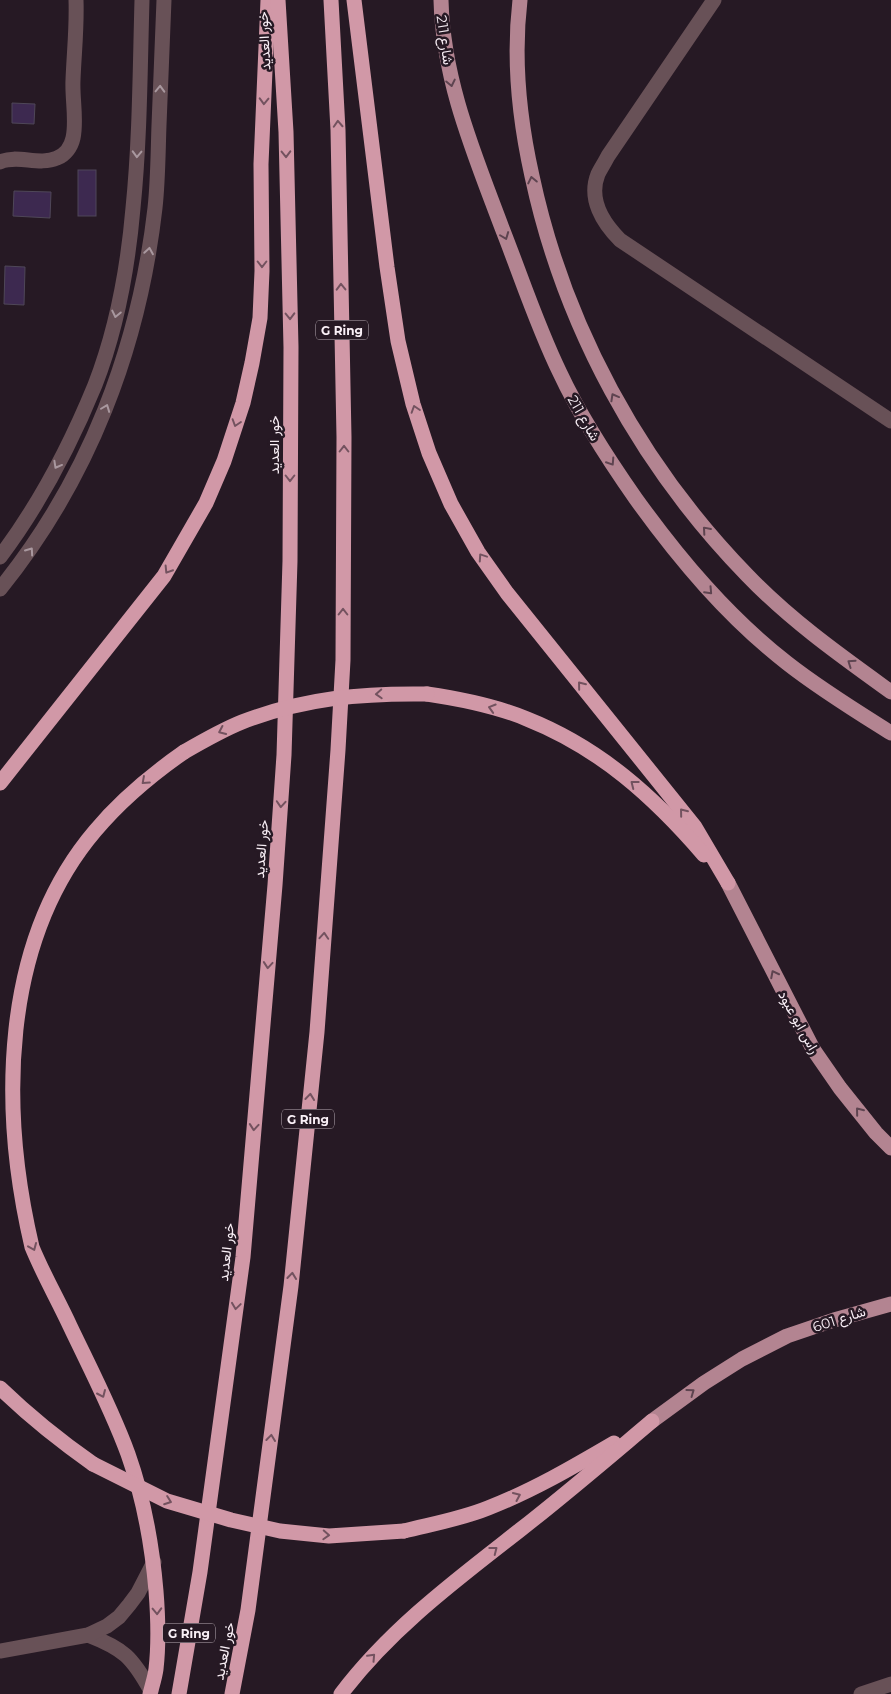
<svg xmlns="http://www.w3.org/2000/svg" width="891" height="1694" font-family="Montserrat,Vazirmatn,sans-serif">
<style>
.building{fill:#3d2950;stroke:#4f4758}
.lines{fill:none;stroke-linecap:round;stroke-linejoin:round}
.minor{stroke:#685157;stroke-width:15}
.major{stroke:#b38491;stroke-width:15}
.highway{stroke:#d198a7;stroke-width:15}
.highway-bridge{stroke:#d198a7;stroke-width:15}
.oneway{stroke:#5e4450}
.oneway2{stroke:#a9989f}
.oneway3{stroke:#73525f}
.labels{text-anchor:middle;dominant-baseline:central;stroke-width:5;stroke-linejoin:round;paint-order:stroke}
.shield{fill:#261924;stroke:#baafb7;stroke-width:1}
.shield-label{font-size:12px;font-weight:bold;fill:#f9eff6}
.street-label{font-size:14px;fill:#f9eff6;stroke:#261924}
</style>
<rect width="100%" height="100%" fill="#261924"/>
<g class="building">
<polygon points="12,103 35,104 34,124 12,123"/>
<rect x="78" y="170" width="18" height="46"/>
<polygon points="14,191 51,192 50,218 13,216"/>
<polygon points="5,266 25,267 24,305 4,304"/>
</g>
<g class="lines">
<g class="minor">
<path d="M 714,0 L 608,156 C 605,162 601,168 598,174 C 588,199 603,223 620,240 L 891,421"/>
<path d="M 0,162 C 17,154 39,166 57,158 C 65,155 71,147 73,138 C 77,120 72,99 73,80 C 74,53 77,28 76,0"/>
<path d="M 0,557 C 39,505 70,446 95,385 C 116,331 128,266 133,208 C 140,139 140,69 142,0"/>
<path d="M 0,589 C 89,479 139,348 155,208 C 158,181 158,153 159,125 C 161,83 162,42 164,0"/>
<path d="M 88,1635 C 124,1649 132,1657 151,1691"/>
<polyline points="0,1651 88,1635 107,1626 119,1617 129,1605 138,1593 154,1562"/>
<polyline points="861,1694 891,1684"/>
</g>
<g class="major">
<path d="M 441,0 C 443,81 474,153 502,228 C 521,276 537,326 560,373 C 581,418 608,459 636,499 C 680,560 728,617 787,663 C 820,689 856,711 891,733"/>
<path d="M 520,0 C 513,59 519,118 532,176 C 564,326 640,465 747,575 C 790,620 841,656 891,692"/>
<polyline points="728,883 813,1049 840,1088 876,1133 891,1148"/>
<polyline points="652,1421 704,1383 742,1359 787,1336 834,1320 891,1304"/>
</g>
<g class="highway">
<polyline points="354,0 387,267 398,341 413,404 429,453 451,504 478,552 507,593 695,827 728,883"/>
<path d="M 427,694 C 461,699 496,706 527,719 C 600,748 654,797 704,855"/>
<polyline points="0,783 164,576 206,503 224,461 243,403 252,363 260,318 262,271 261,164 268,0"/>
<path d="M 0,1388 C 29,1416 60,1441 93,1464"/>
<path d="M 404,1531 C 432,1524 461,1519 488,1508 C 532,1491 573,1467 614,1443"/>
<path d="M 150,1694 C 152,1686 155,1677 156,1669 C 159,1643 158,1616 156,1591 C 152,1544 144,1499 128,1454 C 112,1410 90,1368 70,1326 C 58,1300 43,1274 32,1247 C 0,1111 0,943 95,831 C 121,800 151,775 184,752"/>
<polyline points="179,1694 200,1572 243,1257 275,885 284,755 290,561 291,347 286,132 278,0"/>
<polyline points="232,1694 248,1610 291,1286 317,1032 338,750 343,660 344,437 338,130 331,0"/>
<path d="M 341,1694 C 390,1629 456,1580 520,1530 C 565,1495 608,1458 652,1421"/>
</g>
<g class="highway-bridge">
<path d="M 184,752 C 203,741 222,730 242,722 C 304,698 362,693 427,694"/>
<polyline points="93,1464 167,1501 231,1520 280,1531 329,1536 404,1531"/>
</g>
</g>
<defs><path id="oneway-chevron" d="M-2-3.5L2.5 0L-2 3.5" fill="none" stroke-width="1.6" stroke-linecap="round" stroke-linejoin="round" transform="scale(1.25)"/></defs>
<g class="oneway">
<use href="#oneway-chevron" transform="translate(451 83) rotate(78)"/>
<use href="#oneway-chevron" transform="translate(532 180) rotate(-102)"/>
<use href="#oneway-chevron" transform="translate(505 236) rotate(69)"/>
<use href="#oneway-chevron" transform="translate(614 397) rotate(-119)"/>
<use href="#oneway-chevron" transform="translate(611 462) rotate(57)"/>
<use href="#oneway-chevron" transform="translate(706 530) rotate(-131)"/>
<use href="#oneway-chevron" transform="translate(709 591) rotate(47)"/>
<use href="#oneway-chevron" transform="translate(851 663) rotate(-145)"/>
<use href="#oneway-chevron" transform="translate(774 974) rotate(-117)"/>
<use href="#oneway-chevron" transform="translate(859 1111) rotate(-129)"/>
<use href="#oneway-chevron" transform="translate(691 1392) rotate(-36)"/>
</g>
<g class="oneway2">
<use href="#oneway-chevron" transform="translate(160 89) rotate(-88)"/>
<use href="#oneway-chevron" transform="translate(137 154) rotate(92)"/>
<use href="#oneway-chevron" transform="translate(149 251) rotate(-81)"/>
<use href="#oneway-chevron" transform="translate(116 314) rotate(102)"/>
<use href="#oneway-chevron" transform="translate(106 408) rotate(-69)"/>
<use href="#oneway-chevron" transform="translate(57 465) rotate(119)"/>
<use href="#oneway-chevron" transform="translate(30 551) rotate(-55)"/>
</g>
<g class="oneway3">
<use href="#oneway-chevron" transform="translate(264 101) rotate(92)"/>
<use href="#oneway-chevron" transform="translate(338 124) rotate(-93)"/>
<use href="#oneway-chevron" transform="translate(286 154) rotate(89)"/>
<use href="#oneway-chevron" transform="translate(262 264) rotate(90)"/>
<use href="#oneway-chevron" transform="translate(341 287) rotate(-91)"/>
<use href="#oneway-chevron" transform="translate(290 316) rotate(89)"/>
<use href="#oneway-chevron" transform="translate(415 409) rotate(-108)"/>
<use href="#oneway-chevron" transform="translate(236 423) rotate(108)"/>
<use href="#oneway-chevron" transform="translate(344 449) rotate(-90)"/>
<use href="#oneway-chevron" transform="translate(290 478) rotate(90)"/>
<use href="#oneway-chevron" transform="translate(482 557) rotate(-124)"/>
<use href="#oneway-chevron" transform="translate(168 570) rotate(122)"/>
<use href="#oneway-chevron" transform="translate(343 612) rotate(-90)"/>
<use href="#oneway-chevron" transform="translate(581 685) rotate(-129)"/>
<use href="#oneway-chevron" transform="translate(379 694) rotate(177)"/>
<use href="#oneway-chevron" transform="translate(492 708) rotate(-163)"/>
<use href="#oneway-chevron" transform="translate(222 731) rotate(155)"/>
<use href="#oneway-chevron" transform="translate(145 781) rotate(138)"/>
<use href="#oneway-chevron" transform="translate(634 784) rotate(-142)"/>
<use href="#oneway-chevron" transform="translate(281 804) rotate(94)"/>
<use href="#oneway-chevron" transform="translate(683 812) rotate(-129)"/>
<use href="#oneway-chevron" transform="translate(324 936) rotate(-86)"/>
<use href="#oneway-chevron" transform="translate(268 965) rotate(95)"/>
<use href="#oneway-chevron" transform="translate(310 1097) rotate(-84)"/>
<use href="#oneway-chevron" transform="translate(254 1127) rotate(95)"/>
<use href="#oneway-chevron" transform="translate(33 1247) rotate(67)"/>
<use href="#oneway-chevron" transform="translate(292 1276) rotate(-84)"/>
<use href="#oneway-chevron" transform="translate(236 1306) rotate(98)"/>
<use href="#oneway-chevron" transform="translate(102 1394) rotate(66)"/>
<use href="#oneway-chevron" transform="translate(271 1438) rotate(-83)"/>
<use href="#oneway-chevron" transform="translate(517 1496) rotate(-24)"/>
<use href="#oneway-chevron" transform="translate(168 1501) rotate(20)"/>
<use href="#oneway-chevron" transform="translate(326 1535) rotate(3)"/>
<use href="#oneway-chevron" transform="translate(494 1550) rotate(-38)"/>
<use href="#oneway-chevron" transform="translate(157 1611) rotate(88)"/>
<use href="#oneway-chevron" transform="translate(372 1657) rotate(-47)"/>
</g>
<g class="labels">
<g class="shield">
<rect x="316" y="320.5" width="52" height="19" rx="4"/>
<rect x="282" y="1109.5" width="52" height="19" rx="4"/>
<rect x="163" y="1623.5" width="52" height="19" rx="4"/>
</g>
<g class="shield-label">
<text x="342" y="330">G Ring</text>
<text x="308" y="1119">G Ring</text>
<text x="189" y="1633">G Ring</text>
</g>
<g class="street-label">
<text transform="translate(445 40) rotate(82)">شارع 211</text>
<text transform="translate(264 41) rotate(-93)">خور العديد</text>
<text transform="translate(584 418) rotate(60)">شارع 211</text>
<text transform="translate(274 445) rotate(-90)">خور العديد</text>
<text transform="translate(261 849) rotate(-86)">خور العديد</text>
<text transform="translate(799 1022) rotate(61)">راس ابو عبود</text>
<text transform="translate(226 1252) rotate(-84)">خور العديد</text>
<text transform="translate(839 1319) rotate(-18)">شارع 601</text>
<text transform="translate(224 1651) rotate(-79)">خور العديد</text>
</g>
</g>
</svg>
